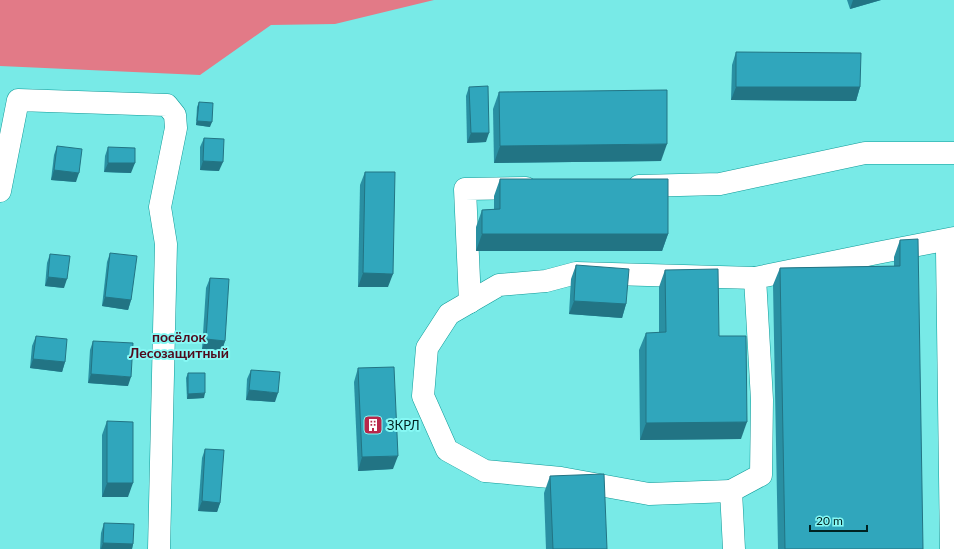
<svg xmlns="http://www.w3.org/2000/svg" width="954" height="549" font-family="Lato,sans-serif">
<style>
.forest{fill:#e27a87}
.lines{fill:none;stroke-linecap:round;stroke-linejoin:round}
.minor-casing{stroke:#0e9a98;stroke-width:23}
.minor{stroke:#fff;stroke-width:22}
.wall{fill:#298fa2}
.shaded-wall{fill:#227484}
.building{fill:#30a6bc;stroke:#227484}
.labels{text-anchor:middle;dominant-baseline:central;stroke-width:4;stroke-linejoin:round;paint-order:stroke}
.poi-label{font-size:13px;fill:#002221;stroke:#86f8f4;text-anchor:start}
.neighbourhood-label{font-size:14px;font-weight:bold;fill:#500a1c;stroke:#86f8f4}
</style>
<rect width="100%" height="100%" fill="#78eae7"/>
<polygon class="forest" points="0,0 434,0 335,24 271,25 200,75 0,66"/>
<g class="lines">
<defs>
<g id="minor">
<polyline points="639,186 720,184 865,153 954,153"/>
<polyline points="0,191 18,100 167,105 175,115 176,128 160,207 166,244 159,549"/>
<polyline points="470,302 465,189 526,188"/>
<polyline points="731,491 649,494 561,478 485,471 447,450 423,396 427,348 449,314 499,285 546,281 576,273 755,278"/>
<polyline points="734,549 731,491 761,475 762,400 755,278 877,253 954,238"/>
<polyline points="951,549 947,251 954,241"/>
</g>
</defs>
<use href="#minor" class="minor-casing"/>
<use href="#minor" class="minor"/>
</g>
<g class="wall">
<polygon points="847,0 881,0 850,9"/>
<polygon points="736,52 860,87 856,101 731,100 732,65"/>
<polygon points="469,87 486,142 467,143 466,96"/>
<polygon points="499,92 661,161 494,163 493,109"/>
<polygon points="199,102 210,127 196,125 197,107"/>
<polygon points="204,138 219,171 200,170 200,147"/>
<polygon points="57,146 76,182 51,180 54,155"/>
<polygon points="108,147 131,173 104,172 105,156"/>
<polygon points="365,172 388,287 358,287 360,185"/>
<polygon points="500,179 668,234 662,251 476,251 476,227 482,210 494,209 494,196"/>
<polygon points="900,240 923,549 778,549 773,285 780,268 894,266 894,257"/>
<polygon points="110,253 131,300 128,310 102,306 107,262"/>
<polygon points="50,254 64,288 45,286 47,263"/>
<polygon points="576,265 626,304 622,318 569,314 571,279"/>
<polygon points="665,270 719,336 741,439 640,440 639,350 646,333 659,333 659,287"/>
<polygon points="210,278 225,341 222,350 202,349 206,288"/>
<polygon points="36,336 65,362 62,372 30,368 32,346"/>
<polygon points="93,341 128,386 88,383 90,350"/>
<polygon points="358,368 393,469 358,471 354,382"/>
<polygon points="251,370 275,402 246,400 247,379"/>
<polygon points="188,373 204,398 187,399 186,378"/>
<polygon points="107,421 128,497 102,497 102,435"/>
<polygon points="205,449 220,503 217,512 198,511 202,458"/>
<polygon points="550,476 607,549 546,549 544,493"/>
<polygon points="104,523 133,544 132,549 100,549 101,533"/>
</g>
<g class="shaded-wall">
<polygon points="853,0 881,0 850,9"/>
<polygon points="736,87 860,87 856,101 731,100"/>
<polygon points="197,121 212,122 210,127 196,125"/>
<polygon points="471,133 489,133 486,142 467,143"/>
<polygon points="667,144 661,161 494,163 500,146"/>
<polygon points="203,161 223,162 219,171 200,170"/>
<polygon points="108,163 135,163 131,173 104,172"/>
<polygon points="54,170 79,173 76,182 51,180"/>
<polygon points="482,234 668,234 662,251 476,251"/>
<polygon points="363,273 393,274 388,287 358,287"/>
<polygon points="48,277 67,279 64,288 45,286"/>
<polygon points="105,297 131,300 128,310 102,306"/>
<polygon points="574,301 626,304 622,318 569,314"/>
<polygon points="206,339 225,341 222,350 202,349"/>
<polygon points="33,359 65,362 62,372 30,368"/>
<polygon points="91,374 131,377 128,386 88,383"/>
<polygon points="249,390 278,393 275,402 246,400"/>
<polygon points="205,393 204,398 187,399 188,394"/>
<polygon points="747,422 741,439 640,440 646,423"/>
<polygon points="398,456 393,469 358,471 362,457"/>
<polygon points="107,483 133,483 128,497 102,497"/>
<polygon points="202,501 220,503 217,512 198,511"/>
<polygon points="103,543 133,544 132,549 101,549"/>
</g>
<g class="building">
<polygon points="736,52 861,53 860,87 736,87"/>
<polygon points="488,86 489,133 471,133 469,87"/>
<polygon points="667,90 667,144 500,146 499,92"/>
<polygon points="199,102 213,103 212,122 197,121"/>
<polygon points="204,138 224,139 223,162 203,161"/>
<polygon points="57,146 82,149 79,173 54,170"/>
<polygon points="108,147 135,148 135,163 108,163"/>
<polygon points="365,172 395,172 393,274 363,273"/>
<polygon points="500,179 668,179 668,234 482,234 482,210 500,209"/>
<polygon points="918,239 923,549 785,549 780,268 900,266 900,240"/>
<polygon points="110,253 137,256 131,300 105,297"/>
<polygon points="50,254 70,256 67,279 48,277"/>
<polygon points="576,265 629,269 626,304 574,301"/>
<polygon points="718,269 719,336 746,336 747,422 646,423 646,333 666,332 665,270"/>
<polygon points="210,278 229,279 225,341 206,339"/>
<polygon points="36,336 67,339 65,362 33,359"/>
<polygon points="93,341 133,343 131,377 91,374"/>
<polygon points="394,367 398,456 362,457 358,368"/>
<polygon points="251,370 280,372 278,393 249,390"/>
<polygon points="188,373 205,373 205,393 188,394"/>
<polygon points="107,421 133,422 133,483 107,483"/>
<polygon points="205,449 224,450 220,503 202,501"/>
<polygon points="604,474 607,549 553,549 550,476"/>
<polygon points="104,523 134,524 133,544 103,543"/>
</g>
<defs>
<symbol id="building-square" viewBox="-11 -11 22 22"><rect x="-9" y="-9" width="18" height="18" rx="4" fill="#b8274b" stroke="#86f8f4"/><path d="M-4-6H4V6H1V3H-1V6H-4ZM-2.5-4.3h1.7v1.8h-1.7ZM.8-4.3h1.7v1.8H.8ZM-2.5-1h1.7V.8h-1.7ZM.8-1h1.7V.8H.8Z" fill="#fff"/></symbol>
</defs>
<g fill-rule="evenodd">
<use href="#building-square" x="362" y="414" width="22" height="22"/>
</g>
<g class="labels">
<g class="poi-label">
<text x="387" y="425">ЗКРЛ</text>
</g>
<g class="neighbourhood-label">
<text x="179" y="336">посёлок<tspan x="179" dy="16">Лесозащитный</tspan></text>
</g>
</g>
<path d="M810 525v6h57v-6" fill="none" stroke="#002221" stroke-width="2"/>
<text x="816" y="525" font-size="12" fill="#002221" stroke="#86f8f4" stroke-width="3" paint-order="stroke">20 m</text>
</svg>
